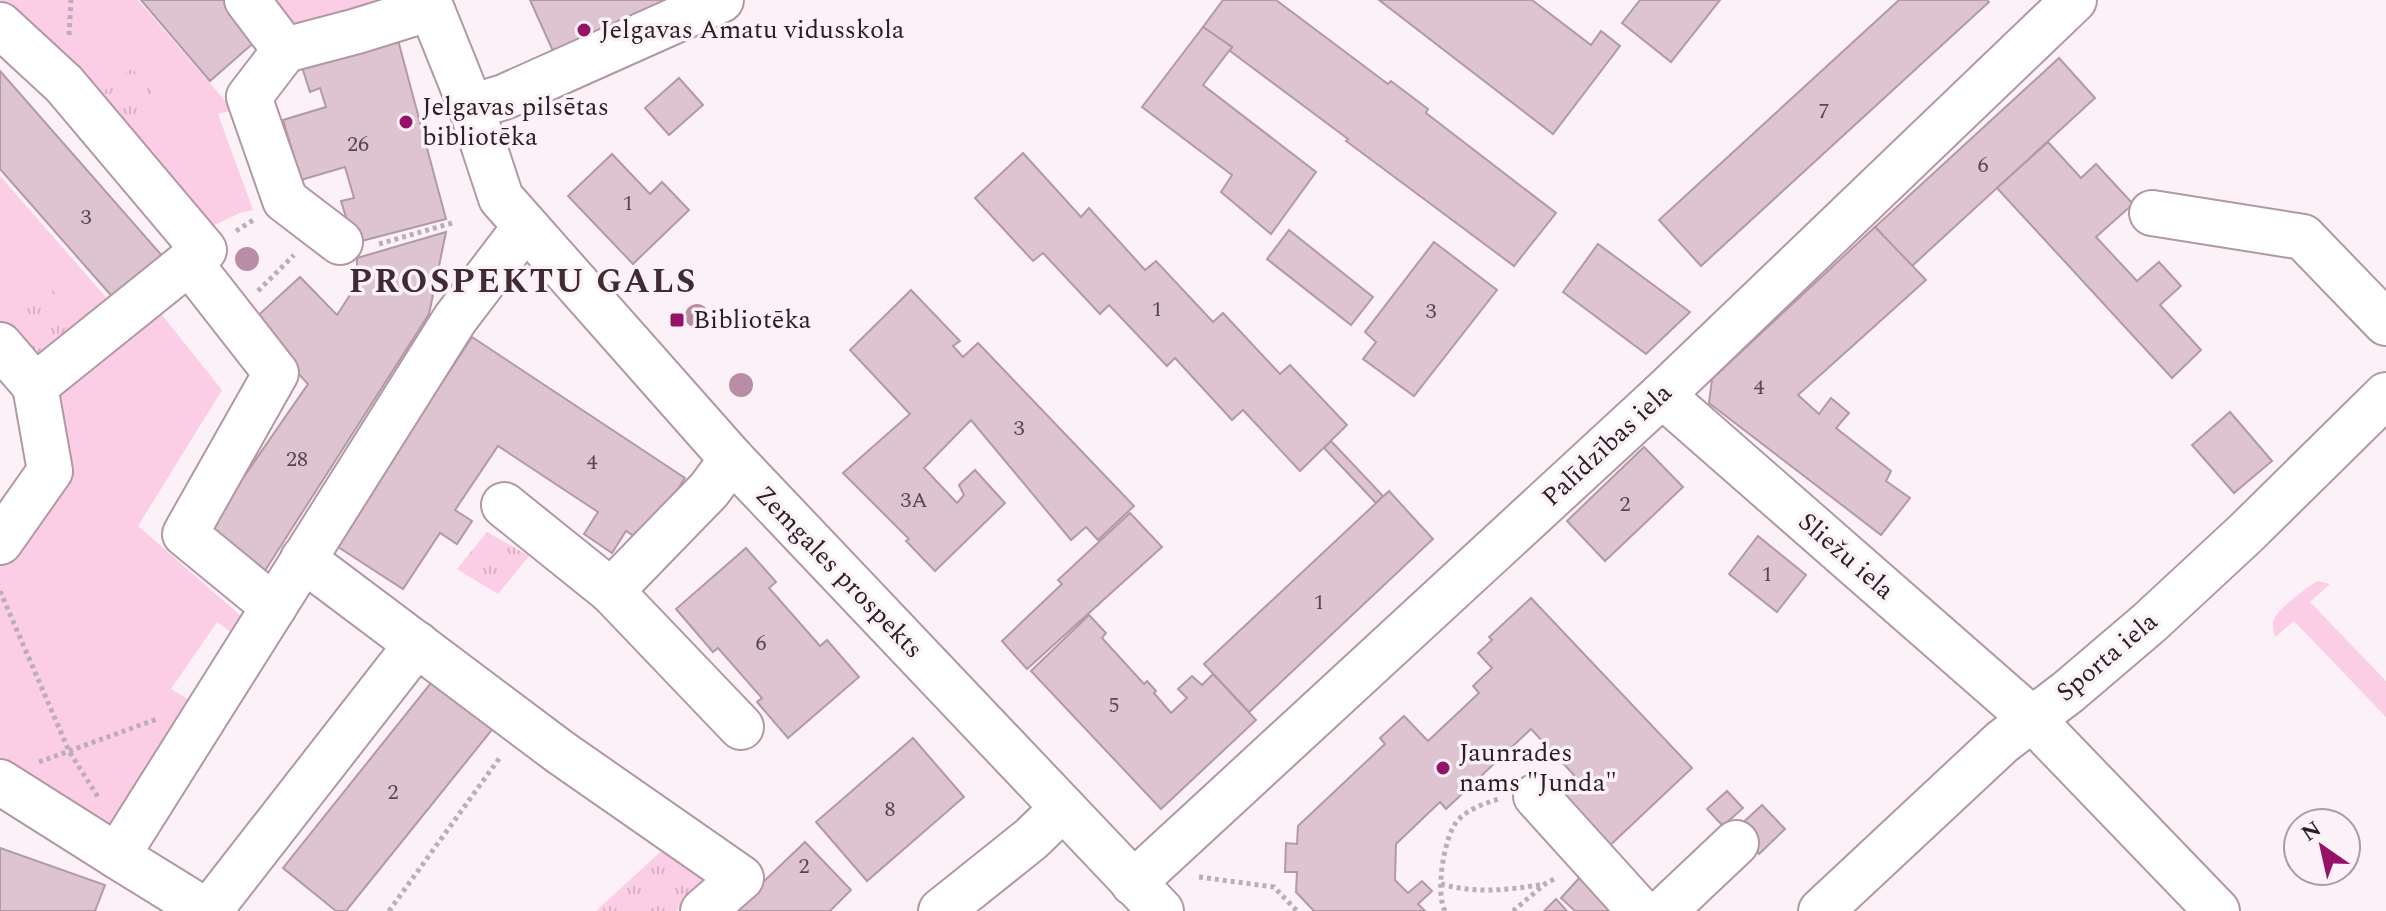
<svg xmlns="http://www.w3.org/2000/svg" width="2386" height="911" font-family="Spectral,serif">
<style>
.green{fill:#fccee5}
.park{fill:url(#park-tufts)}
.building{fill:#dec3d0;stroke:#b399a6;stroke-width:2}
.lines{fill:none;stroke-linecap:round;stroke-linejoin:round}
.minor-casing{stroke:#b198a4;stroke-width:48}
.major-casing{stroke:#b198a4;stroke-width:48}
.path{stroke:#baafb4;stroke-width:5;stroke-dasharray:4 4;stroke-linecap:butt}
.minor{stroke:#fff;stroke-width:44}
.major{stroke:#fff;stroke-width:44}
.tree{fill:#b98da5}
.poi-dot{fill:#961168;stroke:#fcf1f6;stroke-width:3}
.labels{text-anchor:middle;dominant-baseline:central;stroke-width:7;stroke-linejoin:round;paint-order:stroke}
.number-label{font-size:22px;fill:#56484f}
.poi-label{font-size:26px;fill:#291f24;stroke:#fcf1f6;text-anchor:start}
.street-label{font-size:26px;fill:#291f24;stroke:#fcf1f6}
.district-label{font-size:34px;font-weight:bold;letter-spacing:2px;fill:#402b35;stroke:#fcf1f6}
</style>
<defs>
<pattern id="park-tufts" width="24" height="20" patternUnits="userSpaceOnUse" patternTransform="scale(2)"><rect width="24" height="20" fill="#fccee5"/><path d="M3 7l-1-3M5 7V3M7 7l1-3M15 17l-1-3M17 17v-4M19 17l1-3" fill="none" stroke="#d8b0c4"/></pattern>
</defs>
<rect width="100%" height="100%" fill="#fcf1f6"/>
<g class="green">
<polygon points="0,0 138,0 233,110 218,114 253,210 240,213 191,236 0,13"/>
<polygon points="269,0 382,0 386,14 302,37"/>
<polygon points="0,176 118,311 31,381 0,345"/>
<polygon points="171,301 162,315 222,390 138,526 241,616 232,633 217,622 171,689 191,701 127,820 92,831 0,766 0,534 26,492 26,407"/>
<path d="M 2318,581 L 2330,584 L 2310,602 L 2386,681 L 2386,717 L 2294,621 L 2275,637 C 2274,630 2271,623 2275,617 C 2282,606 2307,587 2318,581 Z"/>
</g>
<g class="park">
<polygon points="132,68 164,107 133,133 100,94"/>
<polygon points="44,280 86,331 81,334 72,327 31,358 0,319 0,315"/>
<polygon points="487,532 529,556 498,594 457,569"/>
<polygon points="680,834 718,872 676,911 596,911"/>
</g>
<g class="building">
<polygon points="141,0 225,0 258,39 210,81"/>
<polygon points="530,0 692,0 557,60"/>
<polygon points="1223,0 1276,0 1388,84 1391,81 1428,109 1426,113 1556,213 1514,266 1346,141 1348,139 1230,51 1232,47 1203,27"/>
<polygon points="1379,0 1532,0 1591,45 1601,31 1620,46 1553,134"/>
<polygon points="1640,0 1720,0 1671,62 1622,23"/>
<polygon points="1899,0 1987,0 1989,2 1701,266 1659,220"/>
<polygon points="1203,27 1232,47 1203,85 1316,172 1271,234 1221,192 1232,175 1142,107"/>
<polygon points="395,29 446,219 354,243 341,201 354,198 345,167 301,180 283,120 326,107 320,88 310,92 299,58"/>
<polygon points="2059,58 2095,98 1912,266 1875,227"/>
<polygon points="0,71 171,266 123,309 0,169"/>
<polygon points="679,78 703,105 669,135 645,108"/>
<polygon points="2048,142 2081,178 2096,164 2133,204 2096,237 2137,281 2159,262 2181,286 2160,305 2201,350 2172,378 1997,188"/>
<polygon points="1023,153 1081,217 1089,208 1145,270 1156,261 1213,322 1223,313 1280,374 1290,365 1347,425 1300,471 1243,410 1232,420 1175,358 1167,366 1109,305 1100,314 1043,253 1033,261 975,198"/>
<polygon points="612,154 650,194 662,182 689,210 633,264 568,196"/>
<polygon points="1875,227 1926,280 1798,395 1819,414 1831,398 1849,413 1836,428 1891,471 1886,481 1910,498 1881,535 1709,403 1712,379"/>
<polygon points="1289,230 1373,297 1351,325 1267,259"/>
<polygon points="446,232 429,314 259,580 205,533 308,384 251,322 300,277 337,315 357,284 357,258"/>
<polygon points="1434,242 1497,290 1414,396 1363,359 1376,342 1365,332"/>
<polygon points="1598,244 1690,312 1646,354 1563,292"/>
<polygon points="911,290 960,341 953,346 963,357 978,343 1134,506 1098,540 1086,527 1071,540 971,420 924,468 957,503 964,495 959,485 975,470 1005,503 935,571 906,541 909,539 843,473 910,414 850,350"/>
<polygon points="472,337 685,478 643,542 626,531 612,553 584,534 598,512 498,446 455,510 472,521 457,544 440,533 403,589 335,545"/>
<polygon points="2230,412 2272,461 2234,493 2192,445"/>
<polygon points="1331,441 1383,496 1376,503 1324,448"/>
<polygon points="1644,447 1683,487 1605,561 1567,521"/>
<polygon points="1389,491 1433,539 1249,712 1204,664"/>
<polygon points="1130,513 1162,547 1027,669 1002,641 1062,584 1058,580"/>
<polygon points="1758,536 1806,575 1777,612 1729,574"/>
<polygon points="746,548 776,582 769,588 820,646 827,640 859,677 788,738 757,702 762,698 718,648 713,652 676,609"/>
<polygon points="1531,598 1692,768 1605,850 1553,795 1574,775 1531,729 1446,809 1440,802 1396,844 1395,880 1408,893 1422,881 1432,891 1418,904 1425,911 1314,911 1296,892 1297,872 1285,872 1286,843 1297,844 1298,826 1385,744 1380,738 1404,716 1428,741 1479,693 1473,686 1492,668 1478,653 1492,640 1489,637"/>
<polygon points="1089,615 1106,633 1102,638 1144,684 1147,681 1156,691 1154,693 1171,713 1187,698 1178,689 1192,676 1202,685 1213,674 1256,720 1161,809 1031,671"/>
<polygon points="443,668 503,716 346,911 336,911 283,868"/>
<polygon points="913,738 964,797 867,881 816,822"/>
<polygon points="1727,791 1743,808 1723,826 1707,809"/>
<polygon points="1762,805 1785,829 1759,854 1736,829"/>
<polygon points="805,842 851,890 830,911 733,911"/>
<polygon points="0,848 105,885 95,911 0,911"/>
<polygon points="1582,875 1619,911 1575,911 1561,898"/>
<polygon points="1556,899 1567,911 1544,911"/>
</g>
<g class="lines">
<defs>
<g id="minor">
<polyline points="247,0 285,50 357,31 431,8"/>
<polyline points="0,25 64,84 204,250 35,386 0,345"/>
<polyline points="285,50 249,97 285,200 340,242"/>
<polyline points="471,107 504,97 721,0"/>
<polyline points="2152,213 2303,237 2386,323"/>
<polyline points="189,262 276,373 185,534 274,607"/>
<polyline points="1662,395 2031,718 2217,911"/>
<polyline points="504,505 611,591 709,490 732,459"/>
<polyline points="0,542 50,471 35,386"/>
<polyline points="303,559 560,752 741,878 703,911"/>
<polyline points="611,591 741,727"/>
<polyline points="0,782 117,856"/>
<polyline points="1536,796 1640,911"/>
<polyline points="1133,883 1662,395 2074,0"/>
<polyline points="206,911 117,856 455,319 525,227"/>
<polyline points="209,911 417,644"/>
<polyline points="941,911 1031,839 1063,808"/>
<polyline points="1664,911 1736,843"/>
<polyline points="1821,911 2002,742 2068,692 2149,623 2246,533 2386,395"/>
</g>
<polyline id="major" points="428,0 471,107 501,198 732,459 1161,911"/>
</defs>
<use href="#minor" class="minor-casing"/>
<use href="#major" class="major-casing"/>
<g class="path">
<polyline points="69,35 71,0"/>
<polyline points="236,231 255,219"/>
<polyline points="379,244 452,223"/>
<polyline points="258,291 294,255"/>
<polyline points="0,591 69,751 98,797"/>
<polyline points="39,762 157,719"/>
<polyline points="1199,877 1274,887 1297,911"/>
<path d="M 1441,884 C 1477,894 1508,890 1545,884"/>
<polyline points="389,911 501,756"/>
<path d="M 1445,911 C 1435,893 1444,833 1459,819 C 1469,809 1485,803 1499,799"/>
<polyline points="1513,911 1545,884 1556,878"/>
</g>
<use href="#minor" class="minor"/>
<use href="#major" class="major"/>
</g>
<g class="tree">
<circle cx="247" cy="259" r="12"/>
<circle cx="697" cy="316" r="12"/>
<circle cx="741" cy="385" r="12"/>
</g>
<g class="poi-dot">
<circle cx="584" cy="30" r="8"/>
<circle cx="406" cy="122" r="8"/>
<rect x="669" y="312" width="16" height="16" rx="4"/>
<circle cx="1443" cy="768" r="8"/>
</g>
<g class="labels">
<g class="number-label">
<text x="1824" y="111">7</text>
<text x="358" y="144">26</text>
<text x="1983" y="165">6</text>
<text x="628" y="203">1</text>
<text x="86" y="217">3</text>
<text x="1157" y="309">1</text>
<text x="1431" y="311">3</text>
<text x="1759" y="387">4</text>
<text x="1019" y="428">3</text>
<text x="297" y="459">28</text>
<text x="592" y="462">4</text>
<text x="914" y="500">3A</text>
<text x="1625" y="504">2</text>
<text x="1767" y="574">1</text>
<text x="1319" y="602">1</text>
<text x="761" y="643">6</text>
<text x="1114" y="705">5</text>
<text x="393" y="792">2</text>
<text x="890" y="809">8</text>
<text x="804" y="866">2</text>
</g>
<g class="poi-label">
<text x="600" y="30">Jelgavas Amatu vidusskola</text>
<text x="422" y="107">Jelgavas pilsētas<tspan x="422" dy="30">bibliotēka</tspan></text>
<text x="693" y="320">Bibliotēka</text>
<text x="1459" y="753">Jaunrades<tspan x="1459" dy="30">nams "Junda"</tspan></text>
</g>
<g class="street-label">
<text transform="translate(1607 445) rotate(-43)">Palīdzības iela</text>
<text transform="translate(1846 556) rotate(41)">Sliežu iela</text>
<text transform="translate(839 572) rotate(46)">Zemgales prospekts</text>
<text transform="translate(2107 657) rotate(-40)">Sporta iela</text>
</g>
<g class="district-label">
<text x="523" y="282">PROSPEKTU GALS</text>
</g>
</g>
<g transform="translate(2322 847) rotate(326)"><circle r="38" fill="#fcf1f6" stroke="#a89da2" stroke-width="2"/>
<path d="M0-6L14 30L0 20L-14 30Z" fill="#961168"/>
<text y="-12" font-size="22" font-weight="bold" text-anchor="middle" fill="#291f24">N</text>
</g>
</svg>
